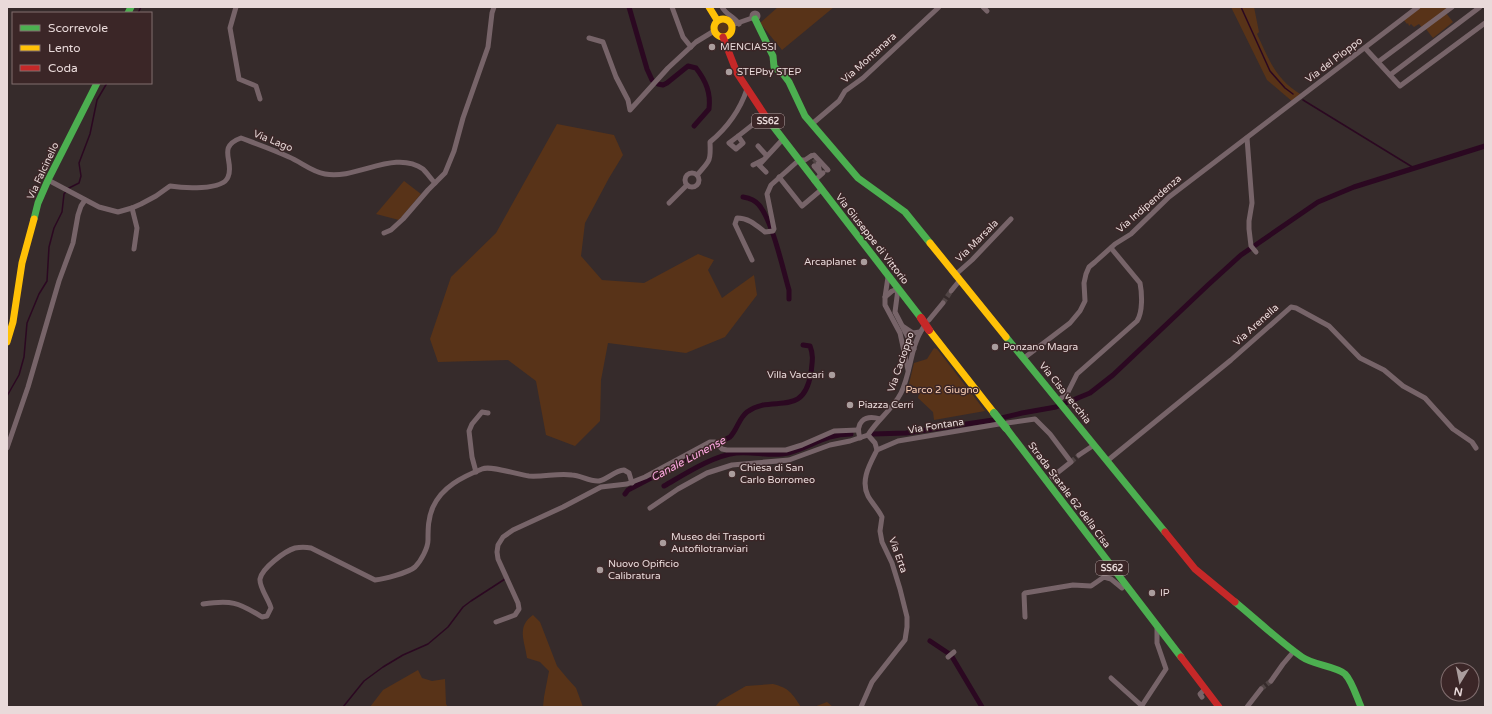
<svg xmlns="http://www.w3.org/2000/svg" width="1492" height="714" font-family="'Varela Round',sans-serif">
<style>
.green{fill:#583318}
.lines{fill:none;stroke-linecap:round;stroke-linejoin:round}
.stream{stroke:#2b0821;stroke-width:1.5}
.canal{stroke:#2b0821;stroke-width:5}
.street-tunnel{stroke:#514545;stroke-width:5;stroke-dasharray:5 2.5;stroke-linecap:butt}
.street{stroke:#776469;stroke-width:5}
.fast{stroke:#4caf50;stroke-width:7}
.slow{stroke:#ffc107;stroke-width:7}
.jam{stroke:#c62828;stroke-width:7}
.fast-bridge{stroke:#4caf50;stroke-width:8}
.jam-bridge{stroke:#c62828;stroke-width:8}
.poi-dot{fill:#aa9d9d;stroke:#3b2627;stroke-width:1.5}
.labels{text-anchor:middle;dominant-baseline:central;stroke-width:3;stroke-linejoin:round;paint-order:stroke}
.shield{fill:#3b2627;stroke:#b5a4a4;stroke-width:1}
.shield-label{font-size:9px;font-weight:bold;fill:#e9dada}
.poi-label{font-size:10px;fill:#e9dada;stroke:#3b2627;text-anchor:start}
.street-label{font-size:10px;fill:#e9dada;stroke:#3b2627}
.park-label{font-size:10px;fill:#fcd1b6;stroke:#3b2627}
.water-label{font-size:11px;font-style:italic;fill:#ffaae3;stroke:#3b2627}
</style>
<rect width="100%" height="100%" fill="#362b2b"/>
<g class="green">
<polygon points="778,7 834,7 782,50 760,23"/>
<path d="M 1231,7 L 1254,7 L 1259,32 L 1257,34 C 1269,60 1276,80 1302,95 L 1293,102 L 1267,80 Z"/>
<polygon points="1420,7 1445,7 1448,12 1446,13 1453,22 1433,38 1426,29 1424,30 1419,24 1414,27 1411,24 1409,26 1408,23 1407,24 1403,19"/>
<circle cx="723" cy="28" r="9"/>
<polygon points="557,124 614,135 623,155 609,178 585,223 581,256 602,280 644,283 698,254 714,260 708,270 722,298 754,275 757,295 725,337 686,353 608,343 601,380 600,421 575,446 546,435 536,381 508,360 438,362 430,339 451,277 496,233"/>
<polygon points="404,181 421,194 399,220 376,214"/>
<polygon points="934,348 937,349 985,411 934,420 933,412 918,398 920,389 909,384 914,363 927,359"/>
<path d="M 533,615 L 540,622 L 557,666 L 567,678 L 576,688 L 583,707 L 543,707 L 544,697 L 549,671 L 540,662 L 527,658 C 525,641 516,627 533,615 Z"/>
<polygon points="418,670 422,678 432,681 445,679 446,704 448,707 370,707 383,690"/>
<path d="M 773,684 C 789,688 792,693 801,707 L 814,707 L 827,702 L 833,707 L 715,707 L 720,701 L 746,686 Z"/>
</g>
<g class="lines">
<g class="stream">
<polyline points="1241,7 1270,71 1285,88 1293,94"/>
<polyline points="138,13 141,7"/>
<polyline points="1303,100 1414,168"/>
<polyline points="7,396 19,375 24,357 27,323 39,294 47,281 49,247 54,228 62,212 64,194 69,188 79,183 81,176 79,163 90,134 97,100 107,83"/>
<polyline points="343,707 364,681 383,667 403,655 428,644 448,627 463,607 471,601 505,579"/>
</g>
<g class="canal">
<path d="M 629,7 L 647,69 L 652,80 L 658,84 L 663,85 L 667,83 L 688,66 L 696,68 C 706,81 711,93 709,109 L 694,126"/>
<path d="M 743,197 C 749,198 755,200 759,205 C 772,220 783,269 789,290 L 789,299"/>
<polyline points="873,434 906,433 993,420 1022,413 1056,407 1090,393 1113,375 1208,285 1241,255 1318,202 1354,187 1485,146"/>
<path d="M 664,486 C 685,474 712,456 736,453 C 753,451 771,457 788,453 C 811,447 825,434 851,434"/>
<path d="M 625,494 L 628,490 L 730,437 C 737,430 739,418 747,412 C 772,393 803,420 811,373 C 812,363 814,356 810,346 L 803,345"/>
<polyline points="930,641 951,655 982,707"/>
</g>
<g class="street-tunnel">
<polyline points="814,159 818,164"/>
<polyline points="943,303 951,291"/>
<polyline points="1071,462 1079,455"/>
<polyline points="1261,689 1271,681"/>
</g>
<g class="street">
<polyline points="236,7 230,28 239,79 256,86 260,99"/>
<polyline points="672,7 683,37 691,47"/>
<path d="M 722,7 C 726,15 734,16 739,24"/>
<polyline points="983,7 987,11"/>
<circle cx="755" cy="16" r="3"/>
<polyline points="732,25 752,18"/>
<polyline points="589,38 603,42 616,77 628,100 630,110 668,68 696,42 714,31"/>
<polyline points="1365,48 1400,86 1485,23"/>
<polyline points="1378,62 1452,7"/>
<polyline points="1390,75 1480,7"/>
<polyline points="812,124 839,101 845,91 863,78 939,7"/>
<path d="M 738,136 L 743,143 L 736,149 L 729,143 C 741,134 753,125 764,115"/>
<polyline points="1247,138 1252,203 1249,221 1249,229 1251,246 1256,252"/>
<polyline points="758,146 767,156"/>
<polyline points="811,156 814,155 828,170 827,170"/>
<polyline points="818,164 820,174"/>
<polyline points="753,165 763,160"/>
<polyline points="814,166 820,173"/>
<polyline points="766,172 759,165 783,139"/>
<circle cx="692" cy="180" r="7"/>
<path d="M 697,175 C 710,161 711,161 710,142 C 727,128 740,110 747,89"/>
<polyline points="779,177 802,206 821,190"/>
<path d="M 48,180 L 99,207 L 118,212 L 132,208 L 141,204 L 156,196 L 170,186 C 182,188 223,191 228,177 C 235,162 216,147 241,138 C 257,144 274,150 289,157 C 301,162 312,172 325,174 C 357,180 394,149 423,169 C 427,173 431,179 435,183"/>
<polyline points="814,181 823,173"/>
<polyline points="669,203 687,185"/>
<polyline points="132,208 137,228 134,249"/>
<polyline points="384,233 391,230 403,219 428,190 445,173 454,151 463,118 488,47 492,13 494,7"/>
<path d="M 752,260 L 735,224 L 737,218 C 749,218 756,225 765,232 L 773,231 L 774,229 L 767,194 L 771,185 L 799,160 L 805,160 L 811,156"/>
<polyline points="955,275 972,260 1011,219"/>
<polyline points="888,277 885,297 885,305 900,333 908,370"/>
<polyline points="951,291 960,280"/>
<polyline points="885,297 892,291 898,289 895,312 914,349"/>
<polyline points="929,320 943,303"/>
<polyline points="904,327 913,333 920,332"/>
<polyline points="1024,358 1070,323 1080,311 1085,301 1084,283 1086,274 1089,267 1095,262 1115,244 1131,234 1169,197 1418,7"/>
<path d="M 1058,401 L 1068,392 L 1077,374 L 1137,321 C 1143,312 1142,293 1140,283 L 1111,248"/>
<polyline points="1007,423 1035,419 1050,434 1071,462 1052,477"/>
<path d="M 860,438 C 855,423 864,414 880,419"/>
<polyline points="7,448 28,387 59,281 73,243 78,215 81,206 85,200"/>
<polyline points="877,450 898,441 999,424"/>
<polyline points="1079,455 1094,445"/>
<polyline points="1107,461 1231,360 1291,307 1296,308 1329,326 1360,358 1384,370 1403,386 1425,398 1453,429 1472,442 1476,448"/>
<polyline points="476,472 472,457 469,431 472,424 482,412 488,413"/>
<polyline points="650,508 678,489 707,473 732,465 789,460 830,445 850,441 868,435"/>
<path d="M 203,604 C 231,600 238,602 262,617 L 267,616 L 271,608 C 269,600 259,587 260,579 C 262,568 285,551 295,548 C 300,547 306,547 311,548 L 375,580 C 384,579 408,573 415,567 C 421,561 428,548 428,540 C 428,529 428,518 433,507 C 442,487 462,477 482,469 C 491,465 518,475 529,476 C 544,477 558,473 572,475 C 580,475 590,482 599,481 C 608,479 614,471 624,470 L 629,473 L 632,483"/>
<polyline points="1025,617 1024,594 1025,593 1073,585 1091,586 1104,577 1111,579 1122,588 1125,585"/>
<polyline points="496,622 515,615 519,609 518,603 498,559 497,552 498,545 503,537 513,530 563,507 601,487 627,484 645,477 710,442 715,442 722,449 727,450 786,450 802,445 834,431 858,430"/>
<polyline points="948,657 954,652"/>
<polyline points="1111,678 1142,706"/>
<polyline points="1271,681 1283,664 1294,651"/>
<polyline points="1202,697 1200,694 1205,689"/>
<path d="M 861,707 L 872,682 L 905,640 L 907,627 L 907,617 L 900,589 L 892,563 L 882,542 L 880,531 L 882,517 C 878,509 872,503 868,496 C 860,480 870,464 877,450 L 875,443 L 868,435 C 877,420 893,409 901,393 C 911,373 910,347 923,328"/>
<polyline points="1141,707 1166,669 1157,643 1157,627"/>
<polyline points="1247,707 1261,689"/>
</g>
<g class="fast">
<polyline points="128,13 131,7"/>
<polyline points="755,19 773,56 774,67 783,74 789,82 805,116 858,178 905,212 930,243"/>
<polyline points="766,117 921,318"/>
<polyline points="34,219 38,203 48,180 97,83"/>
<polyline points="1006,337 1165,532"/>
<polyline points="1006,428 1181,657"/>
<path d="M 1235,602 C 1257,620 1279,641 1302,657 C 1313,665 1336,666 1345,674 C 1352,681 1357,698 1361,707"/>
</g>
<g class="slow">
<polyline points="709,7 717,20"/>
<circle cx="723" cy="28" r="9"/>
<polyline points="930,243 1006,337"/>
<polyline points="929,330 994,413"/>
<polyline points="7,342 13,322 22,263 34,219"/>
</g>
<g class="jam">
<polyline points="723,37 737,73 766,117"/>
<polyline points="1165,532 1195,569 1235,602"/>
<polyline points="1181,657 1219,707"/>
</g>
<polyline class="fast-bridge" points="994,413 1006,428"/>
<polyline class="jam-bridge" points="921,318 929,330"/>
</g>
<g class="poi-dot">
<circle cx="712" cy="47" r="4"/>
<circle cx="729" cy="72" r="4"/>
<circle cx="864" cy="262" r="4"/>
<circle cx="995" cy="347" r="4"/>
<circle cx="832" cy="375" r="4"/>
<circle cx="850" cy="405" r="4"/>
<circle cx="732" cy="474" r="4"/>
<circle cx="663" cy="543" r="4"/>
<circle cx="600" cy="570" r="4"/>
<circle cx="1152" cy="593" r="4"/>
</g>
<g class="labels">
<g class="shield">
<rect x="752" y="114" width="32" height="14" rx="3"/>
<rect x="1096" y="561" width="32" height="14" rx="3"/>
</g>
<g class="shield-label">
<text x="768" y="121">SS62</text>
<text x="1112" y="568">SS62</text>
</g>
<g class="poi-label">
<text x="720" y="47">MENCIASSI</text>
<text x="737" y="72">STEPby STEP</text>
<text x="856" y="262" text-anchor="end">Arcaplanet</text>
<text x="1003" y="347">Ponzano Magra</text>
<text x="824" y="375" text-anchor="end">Villa Vaccari</text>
<text x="858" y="405">Piazza Cerri</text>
<text x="740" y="468">Chiesa di San<tspan x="740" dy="12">Carlo Borromeo</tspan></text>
<text x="671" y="537">Museo dei Trasporti<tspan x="671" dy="12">Autofilotranviari</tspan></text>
<text x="608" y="564">Nuovo Opificio<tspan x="608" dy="12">Calibratura</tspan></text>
<text x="1160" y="593">IP</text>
</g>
<g class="street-label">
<text transform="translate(869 58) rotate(-42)">Via Montanara</text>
<text transform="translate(1334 60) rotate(-37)">Via del Pioppo</text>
<text transform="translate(273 141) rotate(22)">Via Lago</text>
<text transform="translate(43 171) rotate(-65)">Via Falcinello</text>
<text transform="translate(1149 204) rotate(-41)">Via Indipendenza</text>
<text transform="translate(872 239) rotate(52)">Via Giuseppe di Vittorio</text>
<text transform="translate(977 241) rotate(-45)">Via Marsala</text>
<text transform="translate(1256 325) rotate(-42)">Via Arenella</text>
<text transform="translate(901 362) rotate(-71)">Via Cacioppo</text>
<text transform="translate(1065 393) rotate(51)">Via Cisa vecchia</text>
<text transform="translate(936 426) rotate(-9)">Via Fontana</text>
<text transform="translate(1069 495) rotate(53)">Strada Statale 62 della Cisa</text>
<text transform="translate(898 555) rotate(70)">Via Erta</text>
</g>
<g class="park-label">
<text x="942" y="390">Parco 2 Giugno</text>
</g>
<g class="water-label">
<text transform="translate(688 459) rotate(-28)">Canale Lunense</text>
</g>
</g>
<rect width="1492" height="714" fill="none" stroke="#e9dada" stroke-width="16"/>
<rect x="12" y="12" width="140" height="72" fill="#3b2627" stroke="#816e6f"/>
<rect x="20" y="25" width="20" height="6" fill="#4caf50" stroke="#816e6f"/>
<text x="48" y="32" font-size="12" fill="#e9dada">Scorrevole</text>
<rect x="20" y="45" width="20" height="6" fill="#ffc107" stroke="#816e6f"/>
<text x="48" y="52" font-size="12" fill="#e9dada">Lento</text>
<rect x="20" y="65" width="20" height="6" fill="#c62828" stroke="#816e6f"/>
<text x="48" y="72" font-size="12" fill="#e9dada">Coda</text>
<g transform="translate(1460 682) rotate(190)"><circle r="19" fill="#3b2627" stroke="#816e6f"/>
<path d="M0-3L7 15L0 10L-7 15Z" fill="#aa9d9d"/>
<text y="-6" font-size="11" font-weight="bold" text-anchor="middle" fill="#e9dada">N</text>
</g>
</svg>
